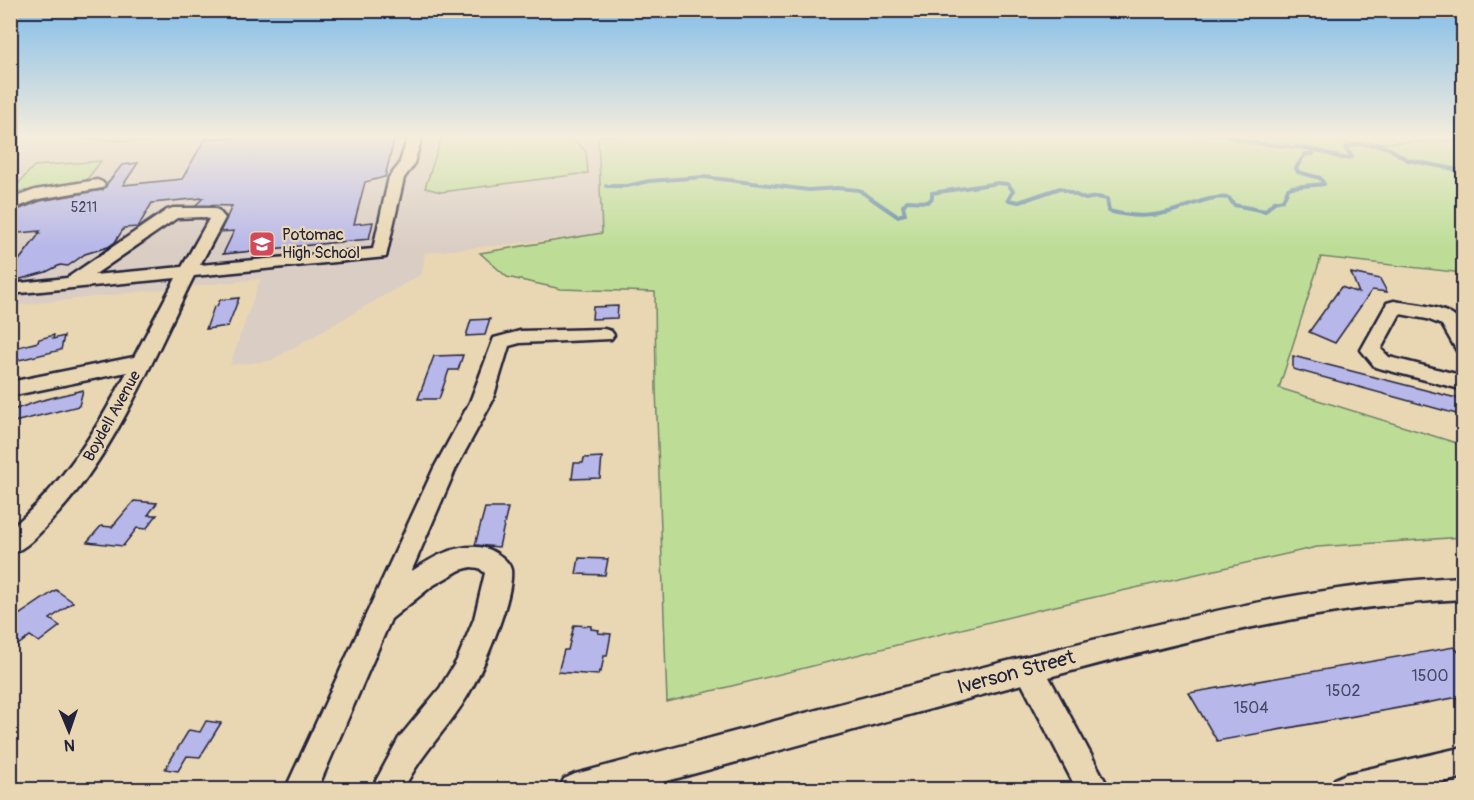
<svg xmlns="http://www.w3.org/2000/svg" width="1474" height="800" font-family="Pangolin,sans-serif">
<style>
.built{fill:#dacdc4}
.green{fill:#bddd96;stroke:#708068;stroke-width:1.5}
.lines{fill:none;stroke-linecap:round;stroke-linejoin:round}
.stream{stroke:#6087a5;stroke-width:4}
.building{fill:#b7b7e9;stroke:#22223b;stroke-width:1.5}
.minor-casing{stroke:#22223b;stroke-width:5}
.minor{fill:#e9d7b4;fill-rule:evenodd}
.labels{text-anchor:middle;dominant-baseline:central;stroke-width:4.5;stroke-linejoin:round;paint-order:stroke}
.number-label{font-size:14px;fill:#474766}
.poi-label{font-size:16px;fill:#22223b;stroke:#e9d7b4;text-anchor:start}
.street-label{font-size:16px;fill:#22223b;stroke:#e9d7b4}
.near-number-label{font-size:16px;fill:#474766}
.near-street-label{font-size:20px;fill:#22223b;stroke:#e9d7b4}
</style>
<rect width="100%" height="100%" fill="#e9d7b4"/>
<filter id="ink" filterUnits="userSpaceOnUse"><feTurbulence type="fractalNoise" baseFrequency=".0167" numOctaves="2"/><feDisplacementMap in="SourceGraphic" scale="12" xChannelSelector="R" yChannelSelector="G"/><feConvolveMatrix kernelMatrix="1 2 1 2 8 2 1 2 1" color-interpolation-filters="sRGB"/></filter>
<g filter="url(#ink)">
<polygon class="built" points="10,136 598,136 602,234 425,253 422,274 270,361 230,365 260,279 11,306"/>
<g class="green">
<polygon points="11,136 157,136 149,142"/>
<polygon points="442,136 570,136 586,151 588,173 441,192 425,188"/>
<polygon points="598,136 1330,136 1350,144 1463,140 1463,273 1321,257 1279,388 1463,445 1463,537 1317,547 1042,609 667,702 656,388 655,292 561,289 507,277 480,253 602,233"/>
<polygon points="101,161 82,186 11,192 34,166"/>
</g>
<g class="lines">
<g class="stream">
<path d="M 1227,136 C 1256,146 1286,144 1316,150 C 1328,152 1340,161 1352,157 L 1345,148 L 1357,144 L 1378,145 L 1390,149 L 1408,160 L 1464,171"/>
<path d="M 606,186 L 627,186 L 649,181 L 704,177 L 809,190 L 837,188 L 859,190 L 897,216 L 905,214 L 903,206 L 907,201 L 928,202 L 932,198 L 932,193 L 998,183 L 1008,184 L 1013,191 L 1008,200 L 1019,202 L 1060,188 L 1085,199 L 1097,197 L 1107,199 L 1109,211 C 1134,218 1155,217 1179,209 C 1195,204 1212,195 1229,198 L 1234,205 L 1265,211 L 1274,202 L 1283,200 L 1288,189 L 1292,187 L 1324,184 L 1320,178 L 1298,172 L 1296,168 L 1305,154 L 1313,154 L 1312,150"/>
</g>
</g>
<g class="building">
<polygon points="245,136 395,136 385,177 365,182 354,224 373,222 369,239 223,254 234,231 220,232 232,206 196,205 203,198 152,203 138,227 124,228 115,242 108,247 85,254 68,266 60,265 46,272 10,282 10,267 17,263 40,233 38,233 40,231 10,234 10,216 15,211 40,201 102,190 122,165 138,163 123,185 182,179 205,139"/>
<polygon points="1351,273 1380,279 1387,292 1372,290 1335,343 1309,332 1341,287 1359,293"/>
<polygon points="239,298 228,326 206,329 214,307 217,306 220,300"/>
<polygon points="618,306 617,318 592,319 593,307"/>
<polygon points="490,319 485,335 466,336 471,320"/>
<polygon points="54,335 53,339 64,336 61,350 15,361 18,347 38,342 39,339"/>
<polygon points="463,355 458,370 449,370 439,399 418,399 434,356"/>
<polygon points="1293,356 1460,399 1464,402 1464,416 1293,369"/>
<polygon points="83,390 79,406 10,423 10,411 39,401"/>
<polygon points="602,457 600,478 572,479 574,463 583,463 584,458"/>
<polygon points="134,501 157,503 148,515 157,515 146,529 137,528 123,546 87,542 101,526 112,527"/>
<polygon points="485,508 508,508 499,547 475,545"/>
<polygon points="579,558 608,559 605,575 576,574"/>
<polygon points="56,590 73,602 50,619 60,626 39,642 30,636 10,651 10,621"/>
<polygon points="574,625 591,626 591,629 599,630 598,633 611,634 607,656 604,656 601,672 599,671 598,675 558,672 564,650 568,650"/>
<polygon points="1454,647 1464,658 1464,696 1217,741 1189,693"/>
<polygon points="206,721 221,723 200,757 187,756 178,771 165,769 189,730 200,732"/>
</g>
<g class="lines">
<defs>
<g id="minor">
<path d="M 415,136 L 421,140 L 413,166 L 404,178 L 386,257 L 194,276 C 151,361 116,454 49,523 C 38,535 26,549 10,554 L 10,529 C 62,486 96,431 127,372 L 10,396 L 10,382 L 134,357 L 176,278 L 10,294 L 10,284 L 67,278 L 167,210 L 173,208 L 212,208 L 218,210 L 225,218 L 200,265 L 373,249 L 389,177 L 399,165 L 407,140 ZM 202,217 L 209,219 L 182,267 L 94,275 L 177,218 Z"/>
<polygon points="97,180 102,182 105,185 102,188 39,199 10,210 10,199 35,190"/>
<path d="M 1394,301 C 1414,305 1456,305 1463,329 C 1465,336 1464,346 1464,353 L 1457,351 L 1442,325 L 1427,319 L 1400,314 L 1381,349 L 1389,357 L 1464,376 L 1464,390 L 1375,367 L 1361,350 L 1385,307 L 1387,303 Z"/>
<path d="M 604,329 L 611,331 L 614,335 L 611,339 L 520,343 L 509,346 L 492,402 L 456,468 L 411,572 C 433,557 460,541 488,549 C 496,552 509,560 511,570 C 514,598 483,670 468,695 C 448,729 421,753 403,790 L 371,790 L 399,738 L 440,688 L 457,660 L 474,619 L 485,573 L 479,568 L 471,567 L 460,570 L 432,586 L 391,619 L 317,790 L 285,790 L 434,468 L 470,402 L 494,338 L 520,331 Z"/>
<path d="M 1464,577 L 1464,599 C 1320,606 1187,640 1049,677 L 1110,790 L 1077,790 L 1022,684 L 634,790 L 559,790 L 564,779 L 575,774 C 731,733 888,690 1045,652 C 1185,617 1319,583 1464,577 Z"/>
<polygon points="1464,747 1464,777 1413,790 1330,790 1335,779 1346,774"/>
</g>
</defs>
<use href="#minor" class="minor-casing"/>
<use href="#minor" class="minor"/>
</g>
</g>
<linearGradient id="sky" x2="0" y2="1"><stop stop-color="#82bde9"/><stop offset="0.55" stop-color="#f5eddd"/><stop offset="1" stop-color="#f5eddd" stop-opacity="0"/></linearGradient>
<rect width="1474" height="248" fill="url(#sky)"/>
<defs>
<symbol id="school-square" viewBox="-11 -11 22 22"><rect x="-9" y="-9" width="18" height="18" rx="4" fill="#d1495b" stroke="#e9d7b4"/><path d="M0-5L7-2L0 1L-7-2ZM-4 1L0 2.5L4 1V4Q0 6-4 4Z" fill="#fff"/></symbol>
</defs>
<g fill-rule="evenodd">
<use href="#school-square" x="247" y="229" width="30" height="30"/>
</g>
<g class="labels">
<g class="number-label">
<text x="84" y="207">5211</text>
</g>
<g class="poi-label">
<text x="282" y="235">Potomac<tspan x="282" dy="18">High School</tspan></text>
</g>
<g class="street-label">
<text transform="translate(112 416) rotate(-61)">Boydell Avenue</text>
</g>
<g class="near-number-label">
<text x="1430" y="676">1500</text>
<text x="1343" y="691">1502</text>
<text x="1251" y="708">1504</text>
</g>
<g class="near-street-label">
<text transform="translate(1016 672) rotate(-15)">Iverson Street</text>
</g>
</g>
<rect width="1474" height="800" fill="none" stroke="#e9d7b4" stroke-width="36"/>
<rect x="18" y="18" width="1438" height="764" fill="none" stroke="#22223b" stroke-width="2" filter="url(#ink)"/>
<g transform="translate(69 731) rotate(178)" stroke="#e9d7b4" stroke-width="4.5" paint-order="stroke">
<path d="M0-4.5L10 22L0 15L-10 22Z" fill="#22223b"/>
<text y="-9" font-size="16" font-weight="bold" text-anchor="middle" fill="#22223b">N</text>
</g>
</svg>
